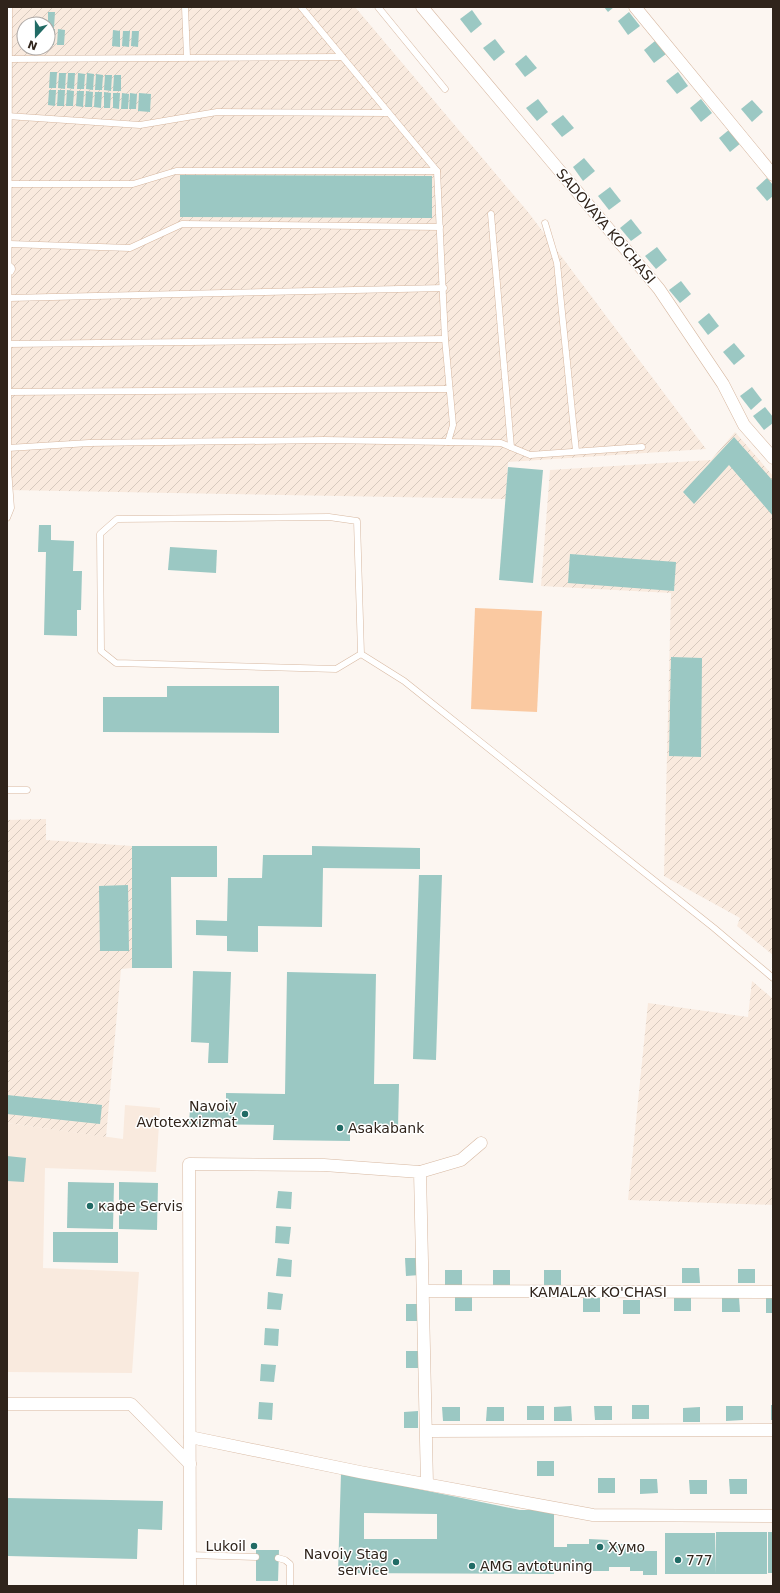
<svg xmlns="http://www.w3.org/2000/svg" width="780" height="1593" font-family="'DejaVu Sans',sans-serif">
<style>
.built{fill:#f9eade}
.industrial{fill:url(#industrial-furrows);fill-rule:evenodd}
.pitch{fill:#fac9a1}
.building{fill:#9bc8c3;fill-rule:evenodd}
.lines{fill:none;stroke-linecap:round;stroke-linejoin:round}
.service-casing{stroke:#d7b8a1;stroke-width:7}
.minor-casing{stroke:#d7b8a1;stroke-width:13}
.service{stroke:#fff;stroke-width:6}
.minor{stroke:#fff;stroke-width:12}
.poi-dot{fill:#216b65;stroke:#fff;stroke-width:1.5}
.labels{text-anchor:middle;dominant-baseline:central;stroke-width:3;stroke-linejoin:round;paint-order:stroke}
.street-label{font-size:14px;fill:#30241b;stroke:#fff}
.poi-label{font-size:14px;fill:#30241b;stroke:#fff;text-anchor:start}
</style>
<defs>
<pattern id="industrial-furrows" width="10" height="10" patternUnits="userSpaceOnUse"><rect width="10" height="10" fill="#f9eade"/><path d="M-1 1l2-2M0 10L10 0M9 11l2-2" fill="none" stroke="#d6c9be"/></pattern>
</defs>
<rect width="100%" height="100%" fill="#fcf6f1"/>
<polygon class="built" points="125,1105 160,1108 156,1172 45,1168 43,1268 139,1272 132,1373 7,1372 7,1123 123,1139"/>
<g class="industrial">
<path d="M 7,7 L 355,7 L 528,212 L 706,449 L 508,462 L 506,499 L 7,490 ZM 24,24 L 48,24 L 48,48 L 24,48 Z"/>
<polygon points="735,432 773,476 773,955 737,926 740,918 664,876 671,593 541,586 550,470 711,460"/>
<polygon points="46,819 46,840 132,846 132,968 121,969 106,1137 7,1123 7,820"/>
<polygon points="752,981 773,999 773,1205 628,1200 648,1003 748,1017"/>
</g>
<polygon class="pitch" points="475,608 542,611 537,712 471,709"/>
<g class="building">
<polygon points="604,7 614,7 608,12"/>
<polygon points="472,10 482,24 471,33 460,19"/>
<polygon points="48,12 55,12 54,28 48,27"/>
<polygon points="629,12 640,26 628,35 618,21"/>
<polygon points="48,29 55,29 54,45 48,45"/>
<polygon points="58,29 65,30 64,45 57,45"/>
<polygon points="113,30 120,31 120,47 112,46"/>
<polygon points="123,31 130,31 129,47 122,46"/>
<polygon points="132,31 139,31 138,47 131,46"/>
<polygon points="495,39 505,52 494,61 483,48"/>
<polygon points="655,41 666,54 654,63 644,50"/>
<polygon points="526,55 537,68 525,77 515,64"/>
<polygon points="50,72 57,72 56,88 49,88"/>
<polygon points="678,72 688,86 677,94 666,81"/>
<polygon points="59,73 66,73 65,89 58,88"/>
<polygon points="68,73 75,73 74,89 67,88"/>
<polygon points="78,73 85,74 84,89 77,89"/>
<polygon points="87,73 94,74 93,90 86,89"/>
<polygon points="96,74 103,75 102,90 95,90"/>
<polygon points="105,75 112,75 111,91 104,90"/>
<polygon points="114,75 121,75 121,91 113,91"/>
<polygon points="49,90 56,90 55,106 48,105"/>
<polygon points="58,90 65,90 64,106 57,106"/>
<polygon points="67,90 74,91 73,106 66,106"/>
<polygon points="77,91 84,91 83,107 76,106"/>
<polygon points="86,91 93,92 92,107 85,107"/>
<polygon points="95,92 102,92 101,108 94,107"/>
<polygon points="104,92 111,93 110,108 104,108"/>
<polygon points="113,93 120,93 119,109 113,108"/>
<polygon points="122,93 129,94 128,109 121,109"/>
<polygon points="130,93 137,94 136,109 129,109"/>
<polygon points="139,93 151,94 150,112 138,111"/>
<polygon points="538,99 548,112 537,121 526,108"/>
<polygon points="701,99 712,113 701,122 690,108"/>
<polygon points="752,100 763,112 752,122 741,109"/>
<polygon points="563,115 574,128 562,137 551,124"/>
<polygon points="730,129 741,143 730,152 719,138"/>
<polygon points="584,158 595,171 583,181 573,167"/>
<polygon points="180,175 432,176 432,218 180,217"/>
<polygon points="767,178 773,185 773,196 767,201 756,188"/>
<polygon points="610,187 621,201 609,210 598,196"/>
<polygon points="631,219 642,233 631,241 620,228"/>
<polygon points="657,247 667,260 656,269 645,256"/>
<polygon points="681,281 691,294 680,303 669,290"/>
<polygon points="709,313 719,326 708,335 698,322"/>
<polygon points="734,343 745,356 734,365 723,352"/>
<polygon points="752,387 762,400 751,410 740,396"/>
<polygon points="765,407 773,417 773,423 764,430 753,416"/>
<polygon points="734,437 773,481 773,516 729,465 694,504 683,492"/>
<polygon points="508,467 543,470 533,583 499,580"/>
<polygon points="39,525 51,525 51,540 74,541 73,571 82,571 81,610 77,610 77,636 44,635 46,552 38,552"/>
<polygon points="170,547 217,550 216,573 168,570"/>
<polygon points="570,554 676,562 674,591 568,583"/>
<polygon points="671,657 702,658 701,757 669,756"/>
<polygon points="167,686 279,686 279,733 103,732 103,697 167,697"/>
<polygon points="132,846 217,846 217,877 171,877 172,968 132,968"/>
<polygon points="312,846 420,848 420,869 323,868 322,927 258,926 258,952 227,951 227,936 196,935 196,920 227,921 228,878 262,878 263,855 312,855"/>
<polygon points="419,875 442,875 436,1060 413,1059"/>
<polygon points="128,885 129,951 100,951 99,886"/>
<polygon points="193,971 231,972 228,1063 208,1063 209,1043 191,1042"/>
<polygon points="287,972 376,974 374,1084 399,1084 398,1128 350,1127 350,1141 273,1140 274,1125 189,1124 190,1109 226,1110 226,1093 285,1094"/>
<polygon points="7,1095 102,1105 100,1124 7,1114"/>
<polygon points="7,1156 26,1158 24,1182 7,1181"/>
<polygon points="68,1182 114,1183 113,1229 67,1228"/>
<polygon points="119,1182 158,1183 157,1230 119,1229"/>
<polygon points="278,1191 292,1192 291,1209 276,1208"/>
<polygon points="276,1226 291,1227 289,1244 275,1243"/>
<polygon points="53,1232 118,1232 118,1263 53,1262"/>
<polygon points="278,1258 292,1260 291,1277 276,1276"/>
<polygon points="405,1258 420,1258 420,1275 406,1276"/>
<polygon points="682,1268 699,1268 700,1283 682,1283"/>
<rect x="738" y="1269" width="17" height="14"/>
<rect x="445" y="1270" width="17" height="15"/>
<rect x="493" y="1270" width="17" height="15"/>
<rect x="544" y="1270" width="17" height="15"/>
<polygon points="268,1292 283,1294 281,1310 267,1309"/>
<rect x="455" y="1296" width="17" height="15"/>
<polygon points="600,1297 600,1312 583,1312 583,1298"/>
<rect x="674" y="1297" width="17" height="14"/>
<polygon points="722,1297 739,1297 740,1312 722,1312"/>
<rect x="766" y="1298" width="7" height="15"/>
<rect x="623" y="1300" width="17" height="14"/>
<polygon points="406,1304 420,1304 421,1321 406,1321"/>
<polygon points="265,1328 279,1329 278,1346 264,1345"/>
<rect x="406" y="1351" width="14" height="17"/>
<polygon points="261,1364 276,1365 274,1382 260,1381"/>
<polygon points="259,1402 273,1403 272,1420 258,1419"/>
<rect x="632" y="1405" width="17" height="14"/>
<rect x="771" y="1405" width="2" height="15"/>
<rect x="527" y="1406" width="17" height="14"/>
<polygon points="571,1406 572,1421 554,1421 554,1407"/>
<polygon points="594,1406 612,1406 612,1420 595,1420"/>
<polygon points="726,1406 743,1406 743,1420 726,1421"/>
<polygon points="442,1407 460,1407 460,1421 443,1421"/>
<polygon points="487,1407 504,1407 504,1421 486,1421"/>
<polygon points="700,1407 700,1422 683,1422 683,1408"/>
<polygon points="418,1411 418,1428 404,1428 404,1412"/>
<rect x="537" y="1461" width="17" height="15"/>
<path d="M 341,1473 L 520,1510 L 554,1510 L 554,1547 L 567,1547 L 567,1544 L 589,1544 L 589,1539 L 609,1540 L 609,1544 L 631,1544 L 631,1547 L 643,1548 L 643,1551 L 657,1551 L 657,1575 L 643,1575 L 643,1571 L 630,1571 L 630,1567 L 609,1567 L 609,1571 L 589,1571 L 589,1567 L 568,1567 L 568,1570 L 554,1570 L 554,1574 L 338,1573 ZM 364,1513 L 437,1514 L 437,1539 L 364,1539 Z"/>
<rect x="598" y="1478" width="17" height="15"/>
<polygon points="640,1479 657,1479 658,1493 640,1494"/>
<polygon points="729,1479 747,1479 747,1494 730,1494"/>
<polygon points="689,1480 707,1480 707,1494 690,1494"/>
<polygon points="7,1498 163,1501 162,1530 138,1529 137,1559 7,1556"/>
<rect x="716" y="1532" width="51" height="42"/>
<rect x="768" y="1532" width="5" height="41"/>
<polygon points="665,1533 715,1533 716,1574 665,1574"/>
<polygon points="256,1550 279,1550 278,1581 256,1581"/>
</g>
<g class="lines">
<defs>
<g id="service">
<polyline points="185,7 187,57"/>
<polyline points="301,7 437,171 445,339 453,425 448,442"/>
<polyline points="378,7 445,89"/>
<polyline points="9,59 341,57"/>
<polyline points="7,116 140,125 217,112 388,113"/>
<polyline points="10,184 133,184 176,171 437,171"/>
<polyline points="491,214 511,447"/>
<polyline points="545,223 557,263 576,451"/>
<polyline points="10,244 130,248 182,224 440,227"/>
<polyline points="9,298 444,288"/>
<polyline points="8,344 445,339"/>
<polyline points="8,392 449,389"/>
<polyline points="8,448 89,443 324,440 448,442 501,443 530,455 642,447"/>
<polygon points="329,517 357,521 361,654 336,669 116,663 101,651 100,534 117,519"/>
<polyline points="7,518 11,508 8,469 9,7"/>
<polyline points="361,654 404,681 714,928 773,978"/>
<polyline points="7,790 27,790"/>
<polyline points="190,1555 256,1557"/>
<polyline points="278,1558 285,1560 290,1564 290,1586"/>
</g>
<g id="minor">
<polyline points="422,7 659,289 723,384 744,425 773,458"/>
<polyline points="635,7 773,175"/>
<polyline points="7,269 9,269"/>
<polyline points="420,1172 461,1160 481,1143"/>
<polyline points="424,1291 773,1292"/>
<polyline points="7,1404 131,1404 190,1464"/>
<polyline points="427,1431 773,1430"/>
<polyline points="190,1437 360,1472 593,1515 773,1516"/>
<polyline points="190,1586 189,1164 324,1165 420,1172 427,1484"/>
</g>
</defs>
<use href="#service" class="service-casing"/>
<use href="#minor" class="minor-casing"/>
<use href="#service" class="service"/>
<use href="#minor" class="minor"/>
</g>
<g class="poi-dot">
<circle cx="245" cy="1114" r="4"/>
<circle cx="340" cy="1128" r="4"/>
<circle cx="90" cy="1206" r="4"/>
<circle cx="254" cy="1546" r="4"/>
<circle cx="600" cy="1547" r="4"/>
<circle cx="678" cy="1560" r="4"/>
<circle cx="396" cy="1562" r="4"/>
<circle cx="472" cy="1566" r="4"/>
</g>
<g class="labels">
<g class="street-label">
<text transform="translate(606 226) rotate(50)">SADOVAYA KO'CHASI</text>
<text x="598" y="1292">KAMALAK KO'CHASI</text>
</g>
<g class="poi-label">
<text x="237" y="1106" text-anchor="end">Navoiy<tspan x="237" dy="16">Avtotexxizmat</tspan></text>
<text x="348" y="1128">Asakabank</text>
<text x="98" y="1206">кафе Servis</text>
<text x="246" y="1546" text-anchor="end">Lukoil</text>
<text x="608" y="1547">Хумо</text>
<text x="388" y="1554" text-anchor="end">Navoiy Stag<tspan x="388" dy="16">service</tspan></text>
<text x="686" y="1560">777</text>
<text x="480" y="1566">AMG avtotuning</text>
</g>
</g>
<rect width="780" height="1593" fill="none" stroke="#30241b" stroke-width="16"/>
<g transform="translate(36 36) rotate(201)"><circle r="19" fill="#ffffff" stroke="#aca7a4"/>
<path d="M0-3L7 15L0 10L-7 15Z" fill="#216b65"/>
<text y="-6" font-size="11" font-weight="bold" text-anchor="middle" fill="#30241b">N</text>
</g>
</svg>
